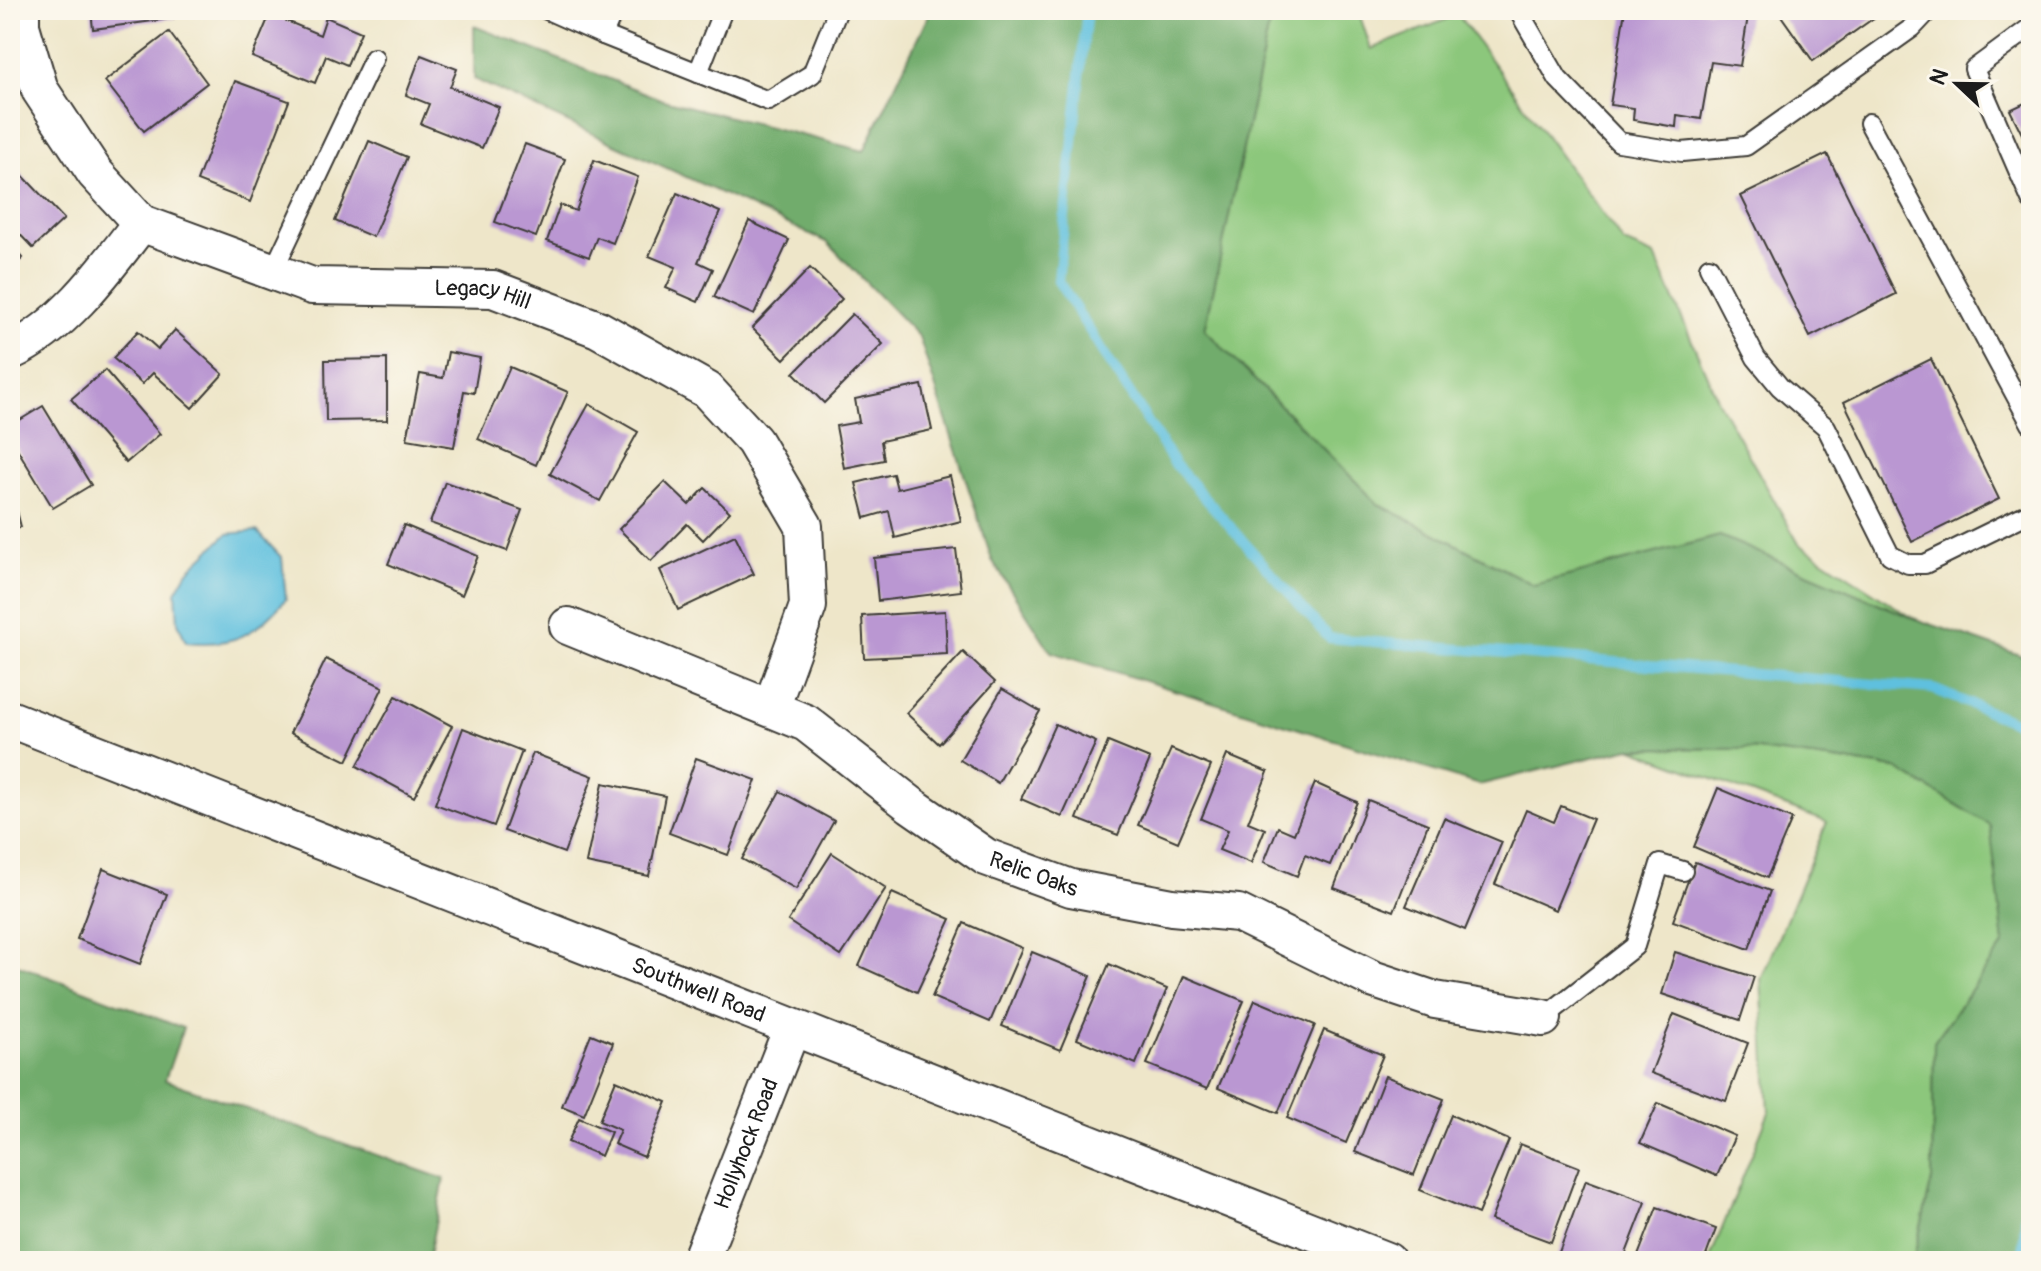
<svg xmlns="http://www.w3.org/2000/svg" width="2041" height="1271" font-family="Pangolin,sans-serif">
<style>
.green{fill:#8cc77c;stroke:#54724c;stroke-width:2}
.forest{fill:#71ac6c;stroke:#466444;stroke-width:2}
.water{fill:#5fc0de;stroke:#3e6e7d;stroke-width:2}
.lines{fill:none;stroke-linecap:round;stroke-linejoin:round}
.stream{stroke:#5fc0de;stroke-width:10}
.building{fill:#ba97d2}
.lane-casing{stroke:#3c3a36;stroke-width:22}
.street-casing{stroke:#3c3a36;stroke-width:40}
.lane{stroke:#fff;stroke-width:18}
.street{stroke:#fff;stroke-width:36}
.labels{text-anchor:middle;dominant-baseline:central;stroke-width:8;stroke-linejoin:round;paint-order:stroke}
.street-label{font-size:22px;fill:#1c1c1c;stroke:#fbf7ec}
</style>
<rect width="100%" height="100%" fill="#fbf7ec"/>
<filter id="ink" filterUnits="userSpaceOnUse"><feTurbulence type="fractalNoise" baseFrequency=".0125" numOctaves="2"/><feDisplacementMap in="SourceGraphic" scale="16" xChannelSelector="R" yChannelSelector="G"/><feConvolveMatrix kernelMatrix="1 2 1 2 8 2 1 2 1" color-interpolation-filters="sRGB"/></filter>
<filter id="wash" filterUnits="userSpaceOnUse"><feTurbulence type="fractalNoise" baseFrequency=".006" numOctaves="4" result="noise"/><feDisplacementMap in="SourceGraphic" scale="32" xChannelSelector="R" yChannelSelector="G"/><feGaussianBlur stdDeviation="1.8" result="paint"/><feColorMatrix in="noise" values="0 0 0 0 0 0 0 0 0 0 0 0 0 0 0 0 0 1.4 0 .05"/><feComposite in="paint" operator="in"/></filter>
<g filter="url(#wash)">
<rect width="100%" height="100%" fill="#eee6c9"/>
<g class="green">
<polygon points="1272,10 1358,10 1371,49 1458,15 1624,243 1655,256 1718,401 1799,544 1913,618 1720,536 1534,585 1378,504 1205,330"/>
<polygon points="1630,748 1750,749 1895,768 1991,825 2004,944 1934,1042 1932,1180 1913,1261 1709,1261 1769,1112 1761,979 1827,822"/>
</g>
<g class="forest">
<polygon points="931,10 1272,10 1205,330 1378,504 1534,585 1720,536 1913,618 2031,659 2031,1261 1913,1261 1932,1180 1934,1042 2004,944 1990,825 1895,768 1750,749 1630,748 1479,785 1051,652 992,560 919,337 827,242 474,79 474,26 663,100 864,151"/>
<polygon points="10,962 183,1028 165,1080 444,1179 428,1261 10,1261"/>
</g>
<path class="water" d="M 257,531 L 282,558 L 286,599 C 255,635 234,647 186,642 L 178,623 L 176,592 L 188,571 L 227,534 Z"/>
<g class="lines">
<g class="stream">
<polyline points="1087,10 1058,281 1174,463 1329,638 1933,689 2027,727 2031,766"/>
<polyline points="2022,1261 2031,1154"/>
</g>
</g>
<g id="blocks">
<g class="building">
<polygon points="91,10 175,10 176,18 93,29"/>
<polygon points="1625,10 1749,10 1740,66 1711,62 1701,119 1677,115 1676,127 1633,120 1634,108 1610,105"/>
<polygon points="1777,10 1885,10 1813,61"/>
<polygon points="270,14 320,35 326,17 361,32 347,65 326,56 315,83 252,57"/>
<polygon points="169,32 207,83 144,131 105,81"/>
<polygon points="421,55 457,69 450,87 499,107 482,148 421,124 429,104 406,95"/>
<polygon points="235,81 289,101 250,202 197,181"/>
<polygon points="2031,100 2031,152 2010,110"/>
<polygon points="369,141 407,157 373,237 335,221"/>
<polygon points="525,144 565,159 536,237 495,222"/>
<polygon points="1827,154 1896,294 1810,337 1741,196"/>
<polygon points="594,160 638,177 613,243 597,237 589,257 547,241 560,205 576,211"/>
<polygon points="10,162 64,219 33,248 10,224"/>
<polygon points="677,193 720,212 698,262 713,269 698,302 666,288 676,267 649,256"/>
<polygon points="749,221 789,240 754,315 714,297"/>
<polygon points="10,243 23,258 10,270"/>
<polygon points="810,268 842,299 784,359 752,328"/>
<polygon points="852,314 883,344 824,403 794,373"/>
<polygon points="175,330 223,374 192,408 153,373 142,384 113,358 138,331 158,349"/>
<polygon points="448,352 480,358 474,393 464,391 454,447 407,439 420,374 443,378"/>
<polygon points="387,359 387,420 326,421 325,360"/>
<polygon points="1931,359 1999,499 1912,542 1844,402"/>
<polygon points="510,367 568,392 536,465 478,439"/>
<polygon points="105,370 160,434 126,463 71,399"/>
<polygon points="922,385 932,430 881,441 884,460 844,468 836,426 859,422 855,399"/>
<polygon points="589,404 638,432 600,501 550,474"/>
<polygon points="43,406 91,485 53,508 10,437 10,426"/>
<polygon points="893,474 897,489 950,476 961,521 895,538 889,511 865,518 856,483"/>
<polygon points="445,482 522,510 507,551 430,523"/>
<polygon points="665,482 689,505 705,488 730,512 703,540 687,524 651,561 619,529"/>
<polygon points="10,483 21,527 10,530"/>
<polygon points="404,525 478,556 462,595 388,564"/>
<polygon points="735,535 754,574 678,610 660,570"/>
<polygon points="956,549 961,591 878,601 874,558"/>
<polygon points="945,611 947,654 864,658 862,616"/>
<polygon points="963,652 995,682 939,744 906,713"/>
<polygon points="326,659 383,687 347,761 290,733"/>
<polygon points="1002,689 1040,711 998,783 960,760"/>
<polygon points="396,696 452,726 414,797 357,766"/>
<polygon points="1055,724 1096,742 1062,817 1021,799"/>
<polygon points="463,728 522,751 494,826 435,804"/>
<polygon points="1108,742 1150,759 1118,835 1077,819"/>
<polygon points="1171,749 1211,766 1178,842 1138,825"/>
<polygon points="533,753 593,776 564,853 504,831"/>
<polygon points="1227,755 1268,772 1248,822 1265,829 1251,863 1219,850 1228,830 1201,819"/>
<polygon points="696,758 756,780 728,855 669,833"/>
<polygon points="603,783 665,796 649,876 586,863"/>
<polygon points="1315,783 1357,802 1330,865 1305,855 1297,876 1264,862 1278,827 1294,834"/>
<polygon points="1718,788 1792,819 1767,878 1694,847"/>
<polygon points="780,791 834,821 796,889 742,859"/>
<polygon points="1368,800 1428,824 1394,911 1334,888"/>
<polygon points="1561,806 1593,819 1555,910 1495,884 1526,810 1554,822"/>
<polygon points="1444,818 1502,842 1465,930 1406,906"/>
<polygon points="832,853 886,888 841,956 788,921"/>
<polygon points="1695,862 1770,891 1749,949 1673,921"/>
<polygon points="103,869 167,894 140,964 77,939"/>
<polygon points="892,893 951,919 917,992 859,966"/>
<polygon points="964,923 1022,948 990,1022 932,997"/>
<polygon points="1032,952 1091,976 1060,1050 1002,1026"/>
<polygon points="1675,952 1754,977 1740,1020 1662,994"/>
<polygon points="1109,964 1167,989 1136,1064 1077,1039"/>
<polygon points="1184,976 1244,1001 1207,1089 1147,1064"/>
<polygon points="1255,1000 1315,1025 1278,1113 1218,1088"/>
<polygon points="1674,1014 1748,1043 1726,1101 1651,1073"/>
<polygon points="1324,1030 1383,1055 1346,1143 1287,1118"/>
<polygon points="591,1034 613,1043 584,1115 562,1106"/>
<polygon points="1385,1076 1444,1099 1414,1175 1355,1152"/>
<polygon points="616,1080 667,1102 644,1157 614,1144 620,1130 599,1121"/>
<polygon points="1658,1103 1735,1136 1717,1176 1640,1143"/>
<polygon points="1451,1115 1509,1140 1478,1214 1420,1190"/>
<polygon points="579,1118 611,1132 601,1156 568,1142"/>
<polygon points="1520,1144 1579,1167 1551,1242 1491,1220"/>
<polygon points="1586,1180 1646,1202 1623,1261 1575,1261 1558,1255"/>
<polygon points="1657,1207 1716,1229 1704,1261 1636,1261"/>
</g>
</g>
</g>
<g filter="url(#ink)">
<use href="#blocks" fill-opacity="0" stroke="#3c3a36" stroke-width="2"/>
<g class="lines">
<defs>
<g id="lane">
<polyline points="547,10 603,35 614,10"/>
<polyline points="1518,10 1558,79 1619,142 1682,152 1746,146 1912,28 1929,10"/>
<polyline points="2031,27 1974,69 2031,200"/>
<polyline points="603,35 768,101 812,74 838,10"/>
<polyline points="698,73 723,10"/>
<polyline points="1869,123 2031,424"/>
<polyline points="1709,267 1756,358 1780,387 1826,427 1890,555 1908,564 1925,564 2031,512"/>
<polyline points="273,271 374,58"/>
<polyline points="1543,1018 1635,946 1660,864 1683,871"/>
</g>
<g id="street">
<path id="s1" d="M 21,10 L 21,26 L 40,90 L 95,173 L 141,223 L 312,286 L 493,289 L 598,329 L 707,390 L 754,441 L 804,526 L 808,606 L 771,708"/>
<path d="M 10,352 C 65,326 105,270 141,223"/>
<path id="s2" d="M 568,626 L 806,723 L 911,805 L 986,857 L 1071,888 L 1172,907 L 1238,913 L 1372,979 L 1435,1000 L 1543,1018"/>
<path id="s3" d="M 10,719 L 1387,1261"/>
<path id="s4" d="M 700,1261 L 792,1028"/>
</g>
</defs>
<use href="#lane" class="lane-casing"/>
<use href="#street" class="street-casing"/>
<use href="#lane" class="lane"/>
<use href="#street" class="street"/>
</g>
</g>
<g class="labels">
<g class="street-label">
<text stroke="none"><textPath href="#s1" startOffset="604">Legacy Hill</textPath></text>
<text stroke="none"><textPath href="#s2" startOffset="532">Relic Oaks</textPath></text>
<text stroke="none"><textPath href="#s3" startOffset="740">Southwell Road</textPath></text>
<text stroke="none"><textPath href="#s4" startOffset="126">Hollyhock Road</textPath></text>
</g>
</g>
<rect width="2041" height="1271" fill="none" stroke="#fbf7ec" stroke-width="40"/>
<g transform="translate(1957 84) rotate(292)" stroke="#fbf7ec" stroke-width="6" paint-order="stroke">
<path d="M0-6L14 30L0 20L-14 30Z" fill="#1c1c1c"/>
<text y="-12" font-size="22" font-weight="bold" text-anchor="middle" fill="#1c1c1c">N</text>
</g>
</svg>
